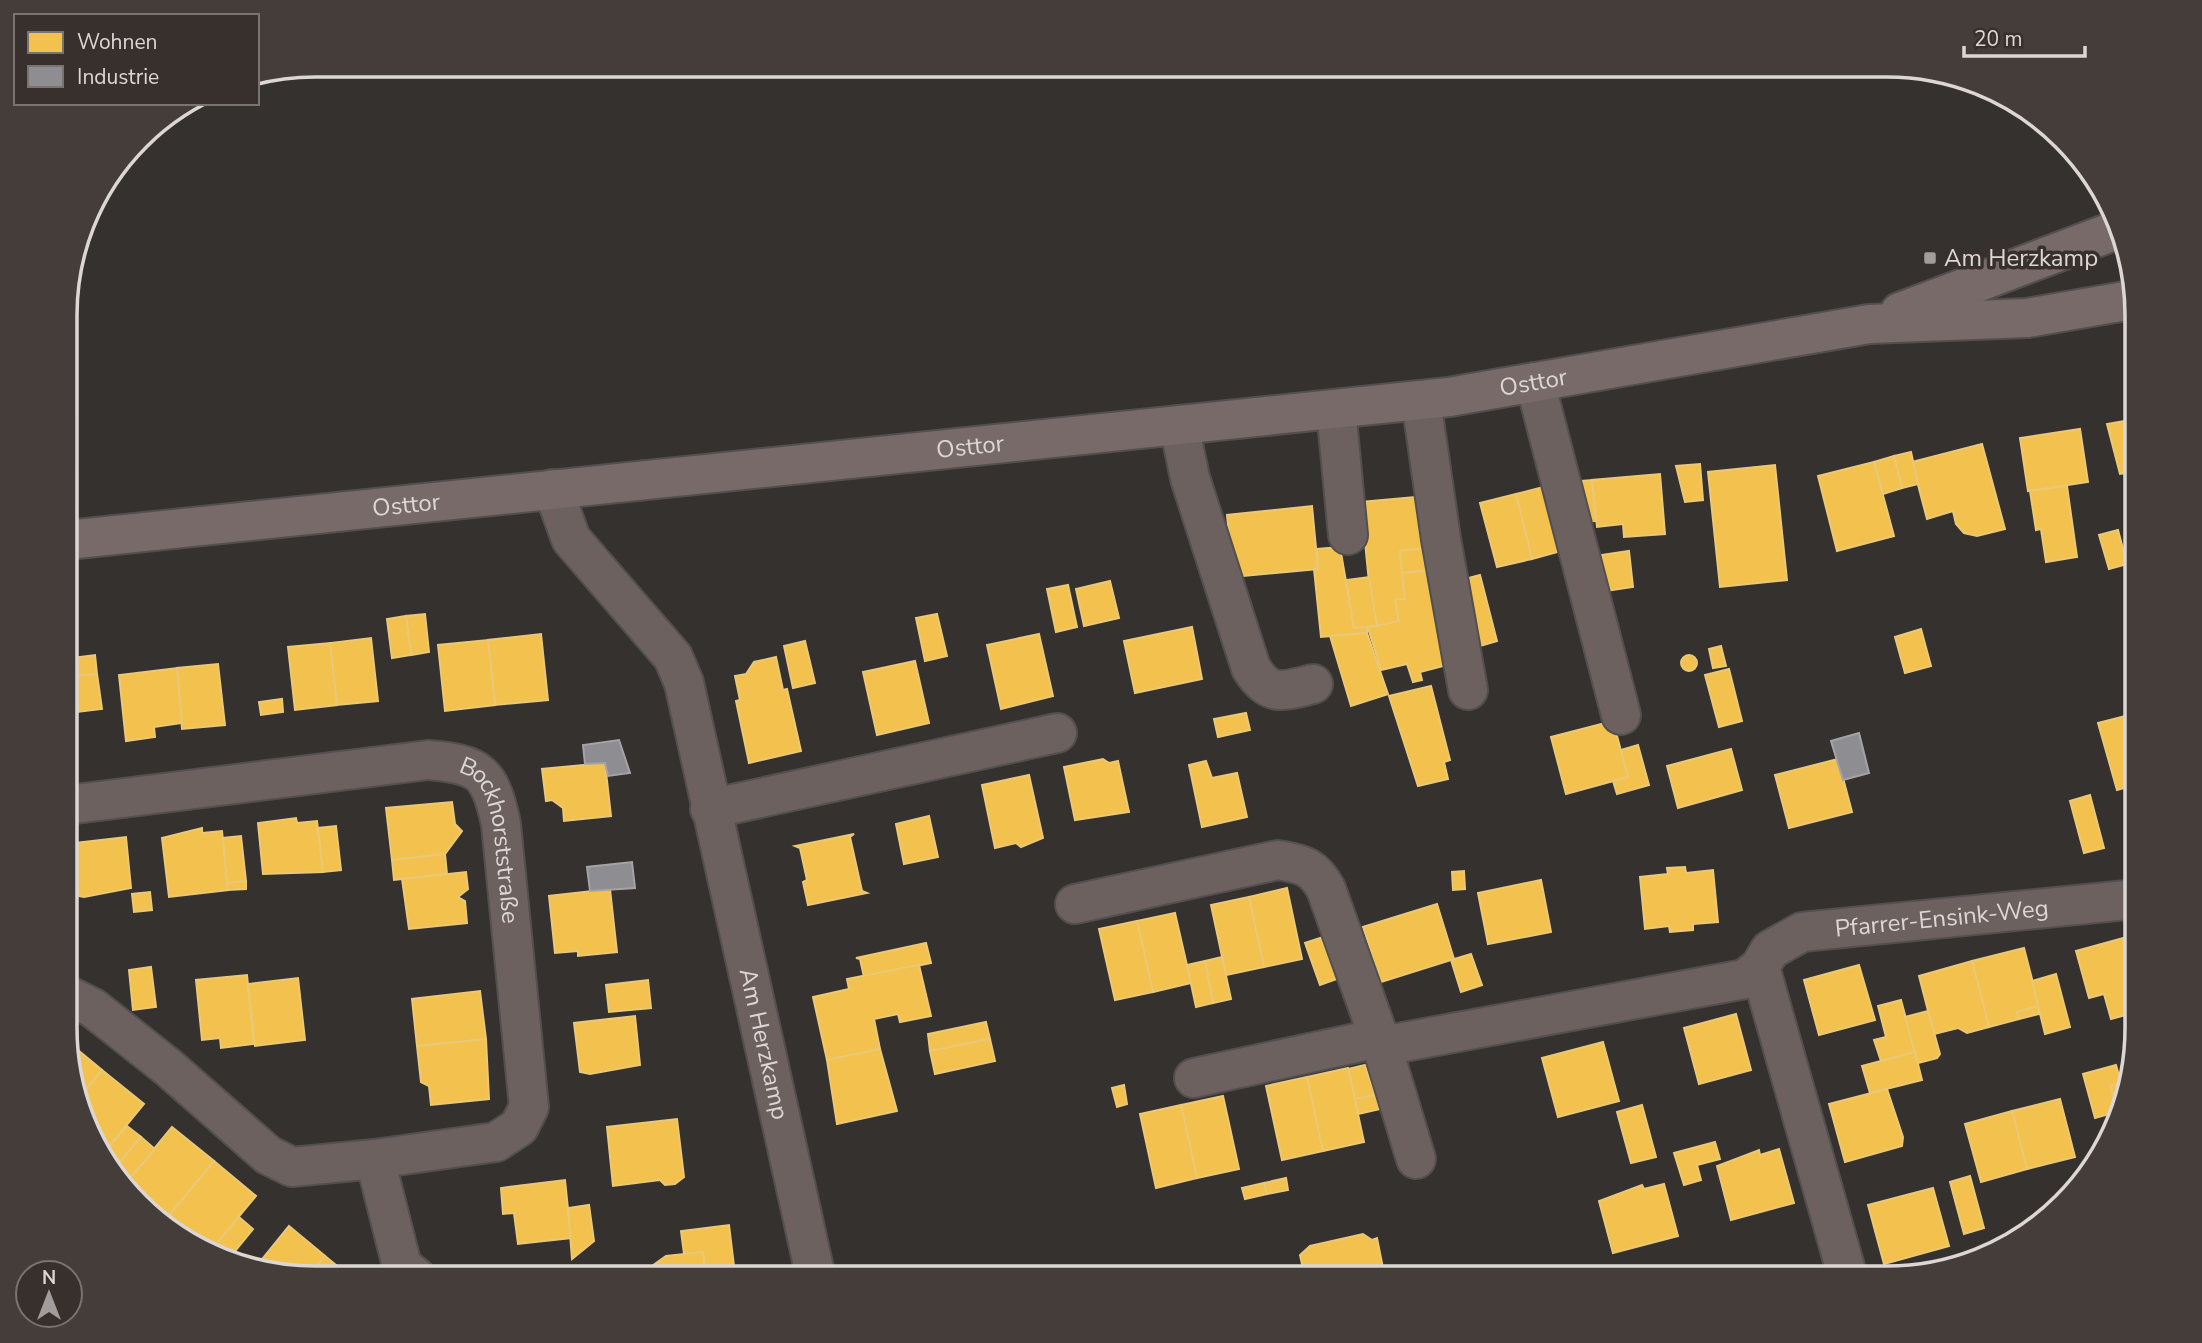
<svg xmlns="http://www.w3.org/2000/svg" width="2202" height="1343" font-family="'Nunito Sans',sans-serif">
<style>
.homes{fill:#f2c14e;stroke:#ebc876;stroke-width:2}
.industry{fill:#8d8d92;stroke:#a5a3a6;stroke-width:2}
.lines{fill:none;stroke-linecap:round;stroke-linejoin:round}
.minor-casing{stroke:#524f4e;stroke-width:42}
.major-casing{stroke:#524f4e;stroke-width:42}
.minor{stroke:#6d615f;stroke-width:38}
.major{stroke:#776a68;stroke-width:38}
.poi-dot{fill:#a29d9a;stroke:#38302c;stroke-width:2.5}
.labels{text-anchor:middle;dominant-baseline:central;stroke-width:7;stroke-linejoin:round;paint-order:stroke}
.poi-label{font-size:24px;fill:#dcd7d4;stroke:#38302c;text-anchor:start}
.street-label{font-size:24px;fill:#dcd7d4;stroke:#38302c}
.rim{fill:none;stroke:#dcd7d4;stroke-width:3.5}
</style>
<rect width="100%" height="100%" fill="#35312f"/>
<g class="homes">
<polygon points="2137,418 2137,471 2135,472 2125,421"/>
<polygon points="2125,421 2135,472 2120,474 2107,424"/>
<polygon points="2080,429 2088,482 2028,491 2020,438"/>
<polygon points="1982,444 2005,529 1977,536 1964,533 1956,524 1953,511 1927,519 1912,462"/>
<polygon points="1911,452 1918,484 1902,488 1894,456"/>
<polygon points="1894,456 1902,488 1883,494 1874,462"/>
<polygon points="1874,462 1894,536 1837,551 1818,476"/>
<polygon points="1700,464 1703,500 1685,502 1676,466"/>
<polygon points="1775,465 1787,580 1720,587 1708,472"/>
<polygon points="1660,474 1665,534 1624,537 1623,524 1597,527 1592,480"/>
<polygon points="1592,480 1596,521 1580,523 1569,482"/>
<polygon points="1551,485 1568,549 1532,559 1516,494"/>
<polygon points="2067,486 2077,557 2046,562 2041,529 2036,530 2030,491"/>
<polygon points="1516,494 1532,559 1497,567 1480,503"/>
<polygon points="1426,496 1431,548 1400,551 1405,599 1395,599 1399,621 1377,626 1371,602 1361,502"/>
<polygon points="1312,506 1318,569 1233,577 1227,515"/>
<polygon points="2118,530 2127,564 2109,569 2099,535"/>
<polygon points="1340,547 1354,628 1367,626 1367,633 1321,637 1314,569 1318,569 1317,549"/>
<polygon points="1431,548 1432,570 1402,573 1400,551"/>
<polygon points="1629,551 1633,587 1605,591 1601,555"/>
<polygon points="1432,570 1447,665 1420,672 1422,680 1413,682 1407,664 1381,670 1368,628 1399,621 1395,599 1405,599 1402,573"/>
<polygon points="1480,575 1497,641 1480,646 1461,580"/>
<polygon points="1369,577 1377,626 1354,628 1346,580"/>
<polygon points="1110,581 1119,618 1084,626 1076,589"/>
<polygon points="1068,585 1077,627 1056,632 1047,589"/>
<polygon points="425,614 429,652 411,655 406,616"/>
<polygon points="937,614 947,656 925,661 916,618"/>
<polygon points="406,616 411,655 392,658 387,619"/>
<polygon points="1192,627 1202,679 1135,693 1124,641"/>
<polygon points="1921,629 1931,666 1905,673 1895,637"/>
<polygon points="1367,633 1388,694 1351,706 1330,636"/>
<polygon points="541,634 548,700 495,705 488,640"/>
<polygon points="1039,634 1053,696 1001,709 987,645"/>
<polygon points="371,638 378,701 337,705 330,643"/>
<polygon points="488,640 495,705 445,711 438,645"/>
<polygon points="805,641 815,683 793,688 784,646"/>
<polygon points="330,643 337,705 295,710 288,647"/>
<polygon points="1721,646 1726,666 1713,668 1709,649"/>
<polygon points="95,655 97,674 73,676 71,658"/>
<circle cx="1689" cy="663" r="8"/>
<polygon points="776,657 783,690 787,689 801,751 749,763 736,701 740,700 735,676 746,674 754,662"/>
<polygon points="915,661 929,723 877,735 863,672"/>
<polygon points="218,664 225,725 182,729 177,668"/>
<polygon points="177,668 182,723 154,727 155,737 126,741 119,675"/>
<polygon points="1729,669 1742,721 1719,727 1705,675"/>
<polygon points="97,674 102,709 69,713 67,683 74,682 73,676"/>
<polygon points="1431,686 1450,760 1444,762 1448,779 1418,786 1389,696"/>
<polygon points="67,698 73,752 67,753"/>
<polygon points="282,699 283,712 261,715 259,702"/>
<polygon points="1246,713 1250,730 1218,737 1214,719"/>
<polygon points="2137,713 2137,796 2124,788 2117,790 2098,723"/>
<polygon points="1613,721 1628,777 1566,794 1551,737"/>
<polygon points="1638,745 1649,785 1617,794 1613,781 1628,777 1621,750"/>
<polygon points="1731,749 1742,790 1678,808 1667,766"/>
<polygon points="1103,759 1109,763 1118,761 1129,812 1075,820 1064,767"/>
<polygon points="1838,759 1852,812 1789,828 1775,775"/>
<polygon points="1206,761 1212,778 1237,773 1247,817 1202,827 1189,765"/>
<polygon points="605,763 611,816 564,821 563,808 552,800 546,801 542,769"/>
<polygon points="1029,775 1043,838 1021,847 1016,843 995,848 982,785"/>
<polygon points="2090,795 2104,848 2084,853 2070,801"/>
<polygon points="452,802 455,824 462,831 445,854 392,860 386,808"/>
<polygon points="929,816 938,857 904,864 896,824"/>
<polygon points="296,818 297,823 317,821 323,872 263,874 258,823"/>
<polygon points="336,826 341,870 323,872 318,828"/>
<polygon points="202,828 202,833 222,831 228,890 169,897 162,838"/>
<polygon points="854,834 850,837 862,891 867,893 808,905 803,882 807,880 800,848 795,846"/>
<polygon points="241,836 246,881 227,883 223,838"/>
<polygon points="126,837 131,888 84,897 73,895 67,844"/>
<polygon points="445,854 447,874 394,880 392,860"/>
<polygon points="1685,867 1686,873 1713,870 1718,922 1693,924 1693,930 1670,932 1669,926 1645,929 1640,877 1668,874 1667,868"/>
<polygon points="1464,871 1465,889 1453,890 1452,872"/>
<polygon points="466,872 468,889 458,897 465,901 467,923 409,929 402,879"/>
<polygon points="1541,880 1551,932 1488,944 1478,893"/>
<polygon points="246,881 246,889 228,890 227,883"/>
<polygon points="1287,888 1302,959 1264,967 1249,897"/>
<polygon points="610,889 617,952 578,956 578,951 555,953 549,896"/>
<polygon points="150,892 152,910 134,912 132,894"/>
<polygon points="1249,897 1264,967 1226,975 1211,905"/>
<polygon points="1437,904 1454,959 1381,982 1363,927"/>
<polygon points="1175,913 1191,983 1153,992 1137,921"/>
<polygon points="1137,921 1153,992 1115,1000 1099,929"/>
<polygon points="1323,937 1337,979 1320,985 1305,943"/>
<polygon points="2127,937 2137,973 2137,1012 2111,1019 2104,994 2089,998 2076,951"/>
<polygon points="2137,942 2137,973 2129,944"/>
<polygon points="926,943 931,963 864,977 860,959 856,958"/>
<polygon points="2024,948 2039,1006 2017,1012 2019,1019 1989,1027 1972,961"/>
<polygon points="1471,954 1482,985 1461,992 1451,960"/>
<polygon points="1222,957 1231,999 1213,1003 1205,961"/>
<polygon points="1205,961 1213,1003 1196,1007 1187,965"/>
<polygon points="1972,961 1989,1027 1967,1033 1958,1028 1934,1034 1919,976"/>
<polygon points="919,965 931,1016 900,1022 898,1014 874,1019 880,1049 827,1060 813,997 849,989 847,979"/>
<polygon points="1859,965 1875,1020 1819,1035 1804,980"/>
<polygon points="151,967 156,1007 133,1010 129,970"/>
<polygon points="2056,974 2070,1027 2045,1034 2032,981"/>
<polygon points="247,975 254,1044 221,1048 220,1038 202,1040 196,980"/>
<polygon points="298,978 305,1040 255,1046 248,984"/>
<polygon points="648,980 651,1008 609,1012 606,985"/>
<polygon points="480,991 486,1039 417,1046 412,999"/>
<polygon points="1901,1000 1915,1052 1881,1061 1874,1040 1886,1037 1878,1006"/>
<polygon points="2038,1006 2039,1014 2019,1019 2017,1012"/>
<polygon points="1928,1011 1940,1054 1937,1058 1918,1063 1905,1017"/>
<polygon points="1736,1014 1751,1070 1699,1084 1684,1028"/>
<polygon points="635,1016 640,1065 590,1074 580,1072 574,1023"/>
<polygon points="986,1022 990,1039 930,1051 928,1034"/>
<polygon points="486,1039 489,1099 431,1105 429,1086 421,1082 417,1046"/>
<polygon points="990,1039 995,1061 935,1074 930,1051"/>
<polygon points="67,1041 102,1070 80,1097 67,1060"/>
<polygon points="1603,1042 1619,1101 1558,1117 1542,1058"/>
<polygon points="880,1049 897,1111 837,1124 827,1060"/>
<polygon points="1915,1052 1922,1080 1870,1093 1862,1066"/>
<polygon points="1365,1065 1375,1095 1355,1099 1348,1069"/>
<polygon points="2116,1065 2121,1083 2111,1086 2116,1112 2095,1118 2083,1074"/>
<polygon points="1348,1068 1364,1142 1323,1151 1307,1077"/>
<polygon points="102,1070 144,1104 102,1155 80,1097"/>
<polygon points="1307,1077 1323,1151 1282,1160 1266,1086"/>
<polygon points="2125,1082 2117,1109 2111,1086"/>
<polygon points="1124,1085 1127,1104 1117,1107 1112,1088"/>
<polygon points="1887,1089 1903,1137 1902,1146 1845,1162 1829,1104"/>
<polygon points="1375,1095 1380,1109 1358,1114 1355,1099"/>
<polygon points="1223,1096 1239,1169 1197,1178 1181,1105"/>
<polygon points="2060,1099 2075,1157 2027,1169 2012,1111"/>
<polygon points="1181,1105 1197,1178 1156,1188 1140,1114"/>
<polygon points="1642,1105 1656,1157 1631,1163 1617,1112"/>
<polygon points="2012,1111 2027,1169 1981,1182 1965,1124"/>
<polygon points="677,1119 684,1177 675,1184 665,1185 660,1180 613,1186 607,1127"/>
<polygon points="127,1126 141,1137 112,1171 102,1155"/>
<polygon points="172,1127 214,1161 167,1218 125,1184"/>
<polygon points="141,1137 155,1149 126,1183 112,1171"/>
<polygon points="1715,1142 1720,1159 1697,1165 1701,1180 1684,1185 1674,1153"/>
<polygon points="1779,1149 1794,1203 1731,1220 1717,1166 1759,1150 1760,1155"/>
<polygon points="214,1161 256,1196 211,1250 204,1248 167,1218"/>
<polygon points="1970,1176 1984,1228 1964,1234 1950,1182"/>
<polygon points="1286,1178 1288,1190 1267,1194 1264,1183"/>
<polygon points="565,1180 571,1238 518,1244 514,1213 503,1214 501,1188"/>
<polygon points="1264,1183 1267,1194 1245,1199 1242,1188"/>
<polygon points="1664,1184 1678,1236 1613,1253 1599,1201 1642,1185 1644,1189"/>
<polygon points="1933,1188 1949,1246 1884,1264 1868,1205"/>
<polygon points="589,1205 594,1241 572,1259 568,1208"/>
<polygon points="239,1217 253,1229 231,1256 211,1250"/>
<polygon points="729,1225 734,1266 705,1270 703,1252 684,1254 681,1231"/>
<polygon points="289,1226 325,1256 308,1277 259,1263"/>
<polygon points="1363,1234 1372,1240 1377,1238 1385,1278 1305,1278 1300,1255 1310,1246"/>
<polygon points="703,1252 706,1278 646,1278 645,1271 666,1256"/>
<polygon points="325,1256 352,1278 308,1277"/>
<polygon points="1239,1266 1241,1278 1186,1278"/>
</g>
<g class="industry">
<polygon points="1859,733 1869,773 1843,780 1831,741"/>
<polygon points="619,740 630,773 608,776 605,763 585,764 583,745"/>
<polygon points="632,862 635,888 590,891 587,867"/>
</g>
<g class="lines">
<defs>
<g id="minor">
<polyline points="1535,382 1621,715"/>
<polyline points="1421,400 1441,539 1468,690"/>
<polyline points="1336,409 1348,535"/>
<path d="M 1179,425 L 1190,478 L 1251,668 C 1270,698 1283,691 1313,684"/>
<path id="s1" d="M 553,489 L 571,539 L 673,657 L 684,683 L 816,1278"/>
<path id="s2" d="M 67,805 L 428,760 C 480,764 490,772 501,824 L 529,1107 L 519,1127 L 496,1142 L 375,1159"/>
<polyline points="710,809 1057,733"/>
<path d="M 1075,904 L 1278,860 C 1303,864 1314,867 1326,889 L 1382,1046 L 1745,979 L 1760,967"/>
<polyline points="67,995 93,1008 169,1068 268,1155 292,1167 375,1159 402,1266 417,1278"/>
<polyline points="1382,1046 1416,1159"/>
<polyline points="1194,1078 1379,1038"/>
<path id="s3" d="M 1848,1278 L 1760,967 L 1770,950 L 1802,932 L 2137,899"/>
</g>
<g id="major">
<polyline points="1900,312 2114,231"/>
<path id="s4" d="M 67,540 L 1449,397 L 1869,324 L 2027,318 L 2137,299"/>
</g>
</defs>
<use href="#minor" class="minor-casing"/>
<use href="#major" class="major-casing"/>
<use href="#minor" class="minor"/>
<use href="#major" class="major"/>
</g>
<rect class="poi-dot" x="1923" y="251" width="14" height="14" rx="3.5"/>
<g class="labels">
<g class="poi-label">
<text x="1944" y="258">Am Herzkamp</text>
</g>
<g class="street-label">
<text stroke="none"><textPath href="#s4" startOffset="1475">Osttor</textPath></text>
<text stroke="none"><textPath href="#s4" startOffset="908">Osttor</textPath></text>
<text stroke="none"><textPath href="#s4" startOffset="341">Osttor</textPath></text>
<text stroke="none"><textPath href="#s2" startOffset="485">Bockhorststraße</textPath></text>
<text stroke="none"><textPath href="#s3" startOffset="520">Pfarrer-Ensink-Weg</textPath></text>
<text stroke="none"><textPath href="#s1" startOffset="607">Am Herzkamp</textPath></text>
</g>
</g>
<path d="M0 0H2202V1343H0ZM315 77H1887A238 238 0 0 1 2125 315V1028A238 238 0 0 1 1887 1266H315A238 238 0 0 1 77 1028V315A238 238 0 0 1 315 77Z" fill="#453d39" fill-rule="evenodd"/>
<path class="rim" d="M315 77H1887A238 238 0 0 1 2125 315V1028A238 238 0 0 1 1887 1266H315A238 238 0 0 1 77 1028V315A238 238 0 0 1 315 77Z"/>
<rect x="14" y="14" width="245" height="91" fill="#38302c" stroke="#7a736f" stroke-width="2"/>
<rect x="28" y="32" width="35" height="21" fill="#f2c14e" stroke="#7a736f" stroke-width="2"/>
<text x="77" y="49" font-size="21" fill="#dcd7d4">Wohnen</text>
<rect x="28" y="66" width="35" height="21" fill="#8d8d92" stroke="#7a736f" stroke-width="2"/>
<text x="77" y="84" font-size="21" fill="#dcd7d4">Industrie</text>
<g transform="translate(49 1294)"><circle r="33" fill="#38302c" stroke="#7a736f" stroke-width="2"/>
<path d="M0-5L12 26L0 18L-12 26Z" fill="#a29d9a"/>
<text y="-10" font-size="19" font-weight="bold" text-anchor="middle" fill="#dcd7d4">N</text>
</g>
<path d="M1964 46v10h121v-10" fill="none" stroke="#dcd7d4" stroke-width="3.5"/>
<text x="1974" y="46" font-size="21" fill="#dcd7d4" stroke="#38302c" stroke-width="5" paint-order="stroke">20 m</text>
</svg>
